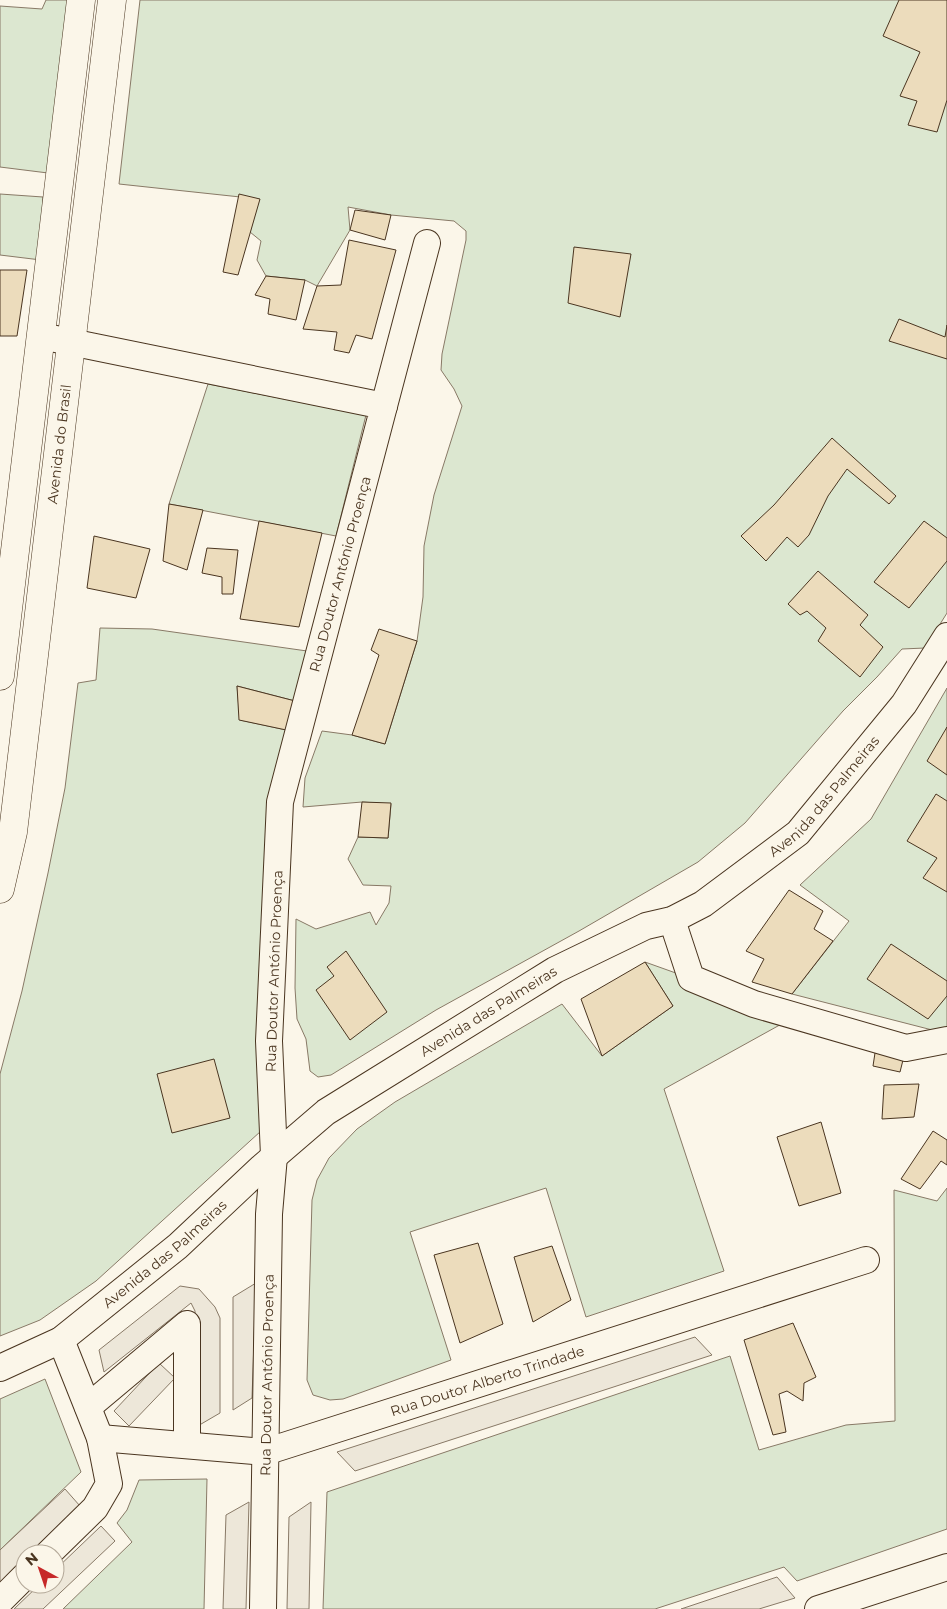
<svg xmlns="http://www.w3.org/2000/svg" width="947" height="1609" font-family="Montserrat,sans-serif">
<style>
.green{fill:#dce7d0;stroke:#887966}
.parking{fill:#ede7d9;stroke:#887966}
.building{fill:#ecdcbc;stroke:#4a3520}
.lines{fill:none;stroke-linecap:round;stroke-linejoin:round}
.minor-casing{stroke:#4a3520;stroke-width:28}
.secondary-casing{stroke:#4a3520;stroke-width:29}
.minor{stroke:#fbf6e9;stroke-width:26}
.secondary{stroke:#fbf6e9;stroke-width:28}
.labels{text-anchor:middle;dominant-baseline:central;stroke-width:4;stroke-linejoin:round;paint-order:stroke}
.street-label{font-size:14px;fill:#4a3520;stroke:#fbf6e9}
</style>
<rect width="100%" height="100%" fill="#fbf6e9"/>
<g class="green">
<polygon points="46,0 70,0 48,173 0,167 0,6 42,9"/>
<polygon points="140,0 947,0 947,613 925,648 902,649 877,677 843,711 745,823 698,862 579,931 436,1010 331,1075 318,1077 310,1071 306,1039 297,1019 295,988 296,919 316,929 370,912 376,925 389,903 391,886 363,885 348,859 358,837 388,838 391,804 362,802 303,807 305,778 322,731 352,735 385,744 417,641 423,597 424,546 434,495 462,406 454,389 441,370 442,354 466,240 466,231 454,221 391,215 348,207 350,230 317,286 305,280 266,276 257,260 261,241 250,232 259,199 119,184"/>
<polygon points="0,194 43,197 41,260 0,255"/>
<polygon points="208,384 366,415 336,536 169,504"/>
<polygon points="100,628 152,629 307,651 299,702 237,686 240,720 291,731 272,1121 96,1281 40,1320 0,1336 0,1074 22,991 48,873 65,788 78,683 96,680"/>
<polygon points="947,688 947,1030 940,1032 792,994 849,921 800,885 871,819"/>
<polygon points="645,962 796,1016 664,1089 724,1271 586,1317 546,1188 410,1232 451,1360 343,1399 330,1400 313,1395 307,1380 312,1200 317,1180 329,1158 357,1129 395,1102 562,1004 602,1056 673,1006"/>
<polygon points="947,1188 947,1529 797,1581 784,1567 655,1609 323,1609 327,1492 730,1356 759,1450 846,1425 895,1421 894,1190 937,1201"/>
<polygon points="45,1379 81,1472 0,1550 0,1399"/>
<polygon points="207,1479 204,1609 63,1609 132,1542 117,1523 127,1510 139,1480"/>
</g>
<g class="parking">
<polygon points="256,1283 252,1398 233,1410 233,1297"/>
<polygon points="180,1286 199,1289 215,1307 220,1318 220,1413 196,1427 195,1311 191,1303 104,1372 99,1350"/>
<polygon points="695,1337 712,1355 355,1471 337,1452"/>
<polygon points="159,1363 175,1378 129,1426 114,1411"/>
<polygon points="65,1489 80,1506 29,1554 25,1554 25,1558 0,1582 0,1550"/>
<polygon points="249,1502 246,1609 223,1609 226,1515"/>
<polygon points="311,1502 309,1609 287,1609 289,1517"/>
<polygon points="101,1526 115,1541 43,1609 14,1609 40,1584 55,1584 55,1570"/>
<polygon points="777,1577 795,1598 759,1609 681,1609"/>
</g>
<g class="building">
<polygon points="899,0 947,0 947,100 937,132 908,125 917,101 900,96 920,52 883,36"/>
<polygon points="239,194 260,199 238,275 223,272"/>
<polygon points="355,210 391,215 385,240 350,230"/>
<polygon points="349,240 396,250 372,339 356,335 349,353 334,350 337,332 303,329 317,286 341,285"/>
<polygon points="574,247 631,254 620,317 568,303"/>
<polygon points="0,270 27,270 17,336 0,336"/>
<polygon points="266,276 305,280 296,320 268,314 270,299 255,295"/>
<polygon points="899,319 945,337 947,325 947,359 889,341"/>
<polygon points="832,438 896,496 889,504 847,469 828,496 809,535 798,547 787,537 766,561 741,536 774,505"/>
<polygon points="169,504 203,510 187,570 163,561"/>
<polygon points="259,521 322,533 299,627 240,619"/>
<polygon points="924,521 947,538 947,561 909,608 874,582"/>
<polygon points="94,536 150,549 136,598 87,588"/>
<polygon points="207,548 238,550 233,594 222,594 222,577 202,573"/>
<polygon points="818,571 868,615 860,625 883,647 860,677 818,641 826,628 807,611 800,615 788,604"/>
<polygon points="379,629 417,641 385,744 352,735 379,655 371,650"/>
<polygon points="237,686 299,702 291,731 239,720"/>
<polygon points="947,727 947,775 927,761"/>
<polygon points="936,794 947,801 947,892 923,878 937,858 907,841"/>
<polygon points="362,802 391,803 388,838 358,837"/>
<polygon points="789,890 823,911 814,929 833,941 792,994 752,982 764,959 746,951"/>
<polygon points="891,944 947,981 947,996 928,1019 867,979"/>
<polygon points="346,951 387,1012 350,1040 316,990 334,976 327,967"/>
<polygon points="645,962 673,1006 602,1056 581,999"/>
<polygon points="877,1040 906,1048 900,1072 873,1066"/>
<polygon points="214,1059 230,1118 172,1133 157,1074"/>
<polygon points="919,1084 914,1117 882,1119 884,1085"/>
<polygon points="821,1122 841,1193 799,1206 777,1137"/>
<polygon points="933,1131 947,1140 947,1165 941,1161 920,1189 901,1179"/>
<polygon points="478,1243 503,1324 460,1343 434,1255"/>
<polygon points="552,1246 571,1300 533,1322 514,1257"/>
<polygon points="793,1323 816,1377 804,1383 803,1401 787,1391 779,1394 786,1432 773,1435 744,1340"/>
</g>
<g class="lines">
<defs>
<g id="minor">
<polyline points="41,336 384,406 280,802 269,1041 274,1156 269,1214 263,1609"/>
<polyline points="384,406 427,243"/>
<polyline points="672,920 691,978 754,1004 906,1048 947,1040"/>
<path id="s1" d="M 0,1368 L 61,1340 L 178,1246 L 262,1167 L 326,1112 L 555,970 L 646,926 L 672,920 L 703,904 L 798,833 L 904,704 L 947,636"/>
<polyline points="88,1407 187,1324 187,1445"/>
<path id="s2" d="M 100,1438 L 265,1452 L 866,1260"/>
<polyline points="48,1554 95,1508 109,1484 100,1438 61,1340"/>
<polyline points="0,1601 25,1576"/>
<polyline points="818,1609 947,1567"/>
</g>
<g id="secondary">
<polyline points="0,676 81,0"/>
<path id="s3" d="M 0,889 L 13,832 L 112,0"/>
</g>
</defs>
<use href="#minor" class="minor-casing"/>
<use href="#secondary" class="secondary-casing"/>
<use href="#minor" class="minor"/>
<use href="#secondary" class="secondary"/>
</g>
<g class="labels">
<g class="street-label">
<text stroke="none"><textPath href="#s3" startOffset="449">Avenida do Brasil</textPath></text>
<text transform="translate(340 574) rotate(-75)">Rua Doutor António Proença</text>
<text stroke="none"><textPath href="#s1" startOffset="1012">Avenida das Palmeiras</textPath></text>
<text transform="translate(274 971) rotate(-88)">Rua Doutor António Proença</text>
<text stroke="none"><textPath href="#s1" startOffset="608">Avenida das Palmeiras</textPath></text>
<text stroke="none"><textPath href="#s1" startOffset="202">Avenida das Palmeiras</textPath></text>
<text transform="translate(267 1375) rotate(-89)">Rua Doutor António Proença</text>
<text stroke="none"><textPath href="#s2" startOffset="399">Rua Doutor Alberto Trindade</textPath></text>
</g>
</g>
<g transform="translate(40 1569) rotate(320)"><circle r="24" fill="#fbf6e9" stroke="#b4a999"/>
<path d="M0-4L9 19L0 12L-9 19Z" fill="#c62828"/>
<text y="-8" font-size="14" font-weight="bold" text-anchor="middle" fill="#4a3520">N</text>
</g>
</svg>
